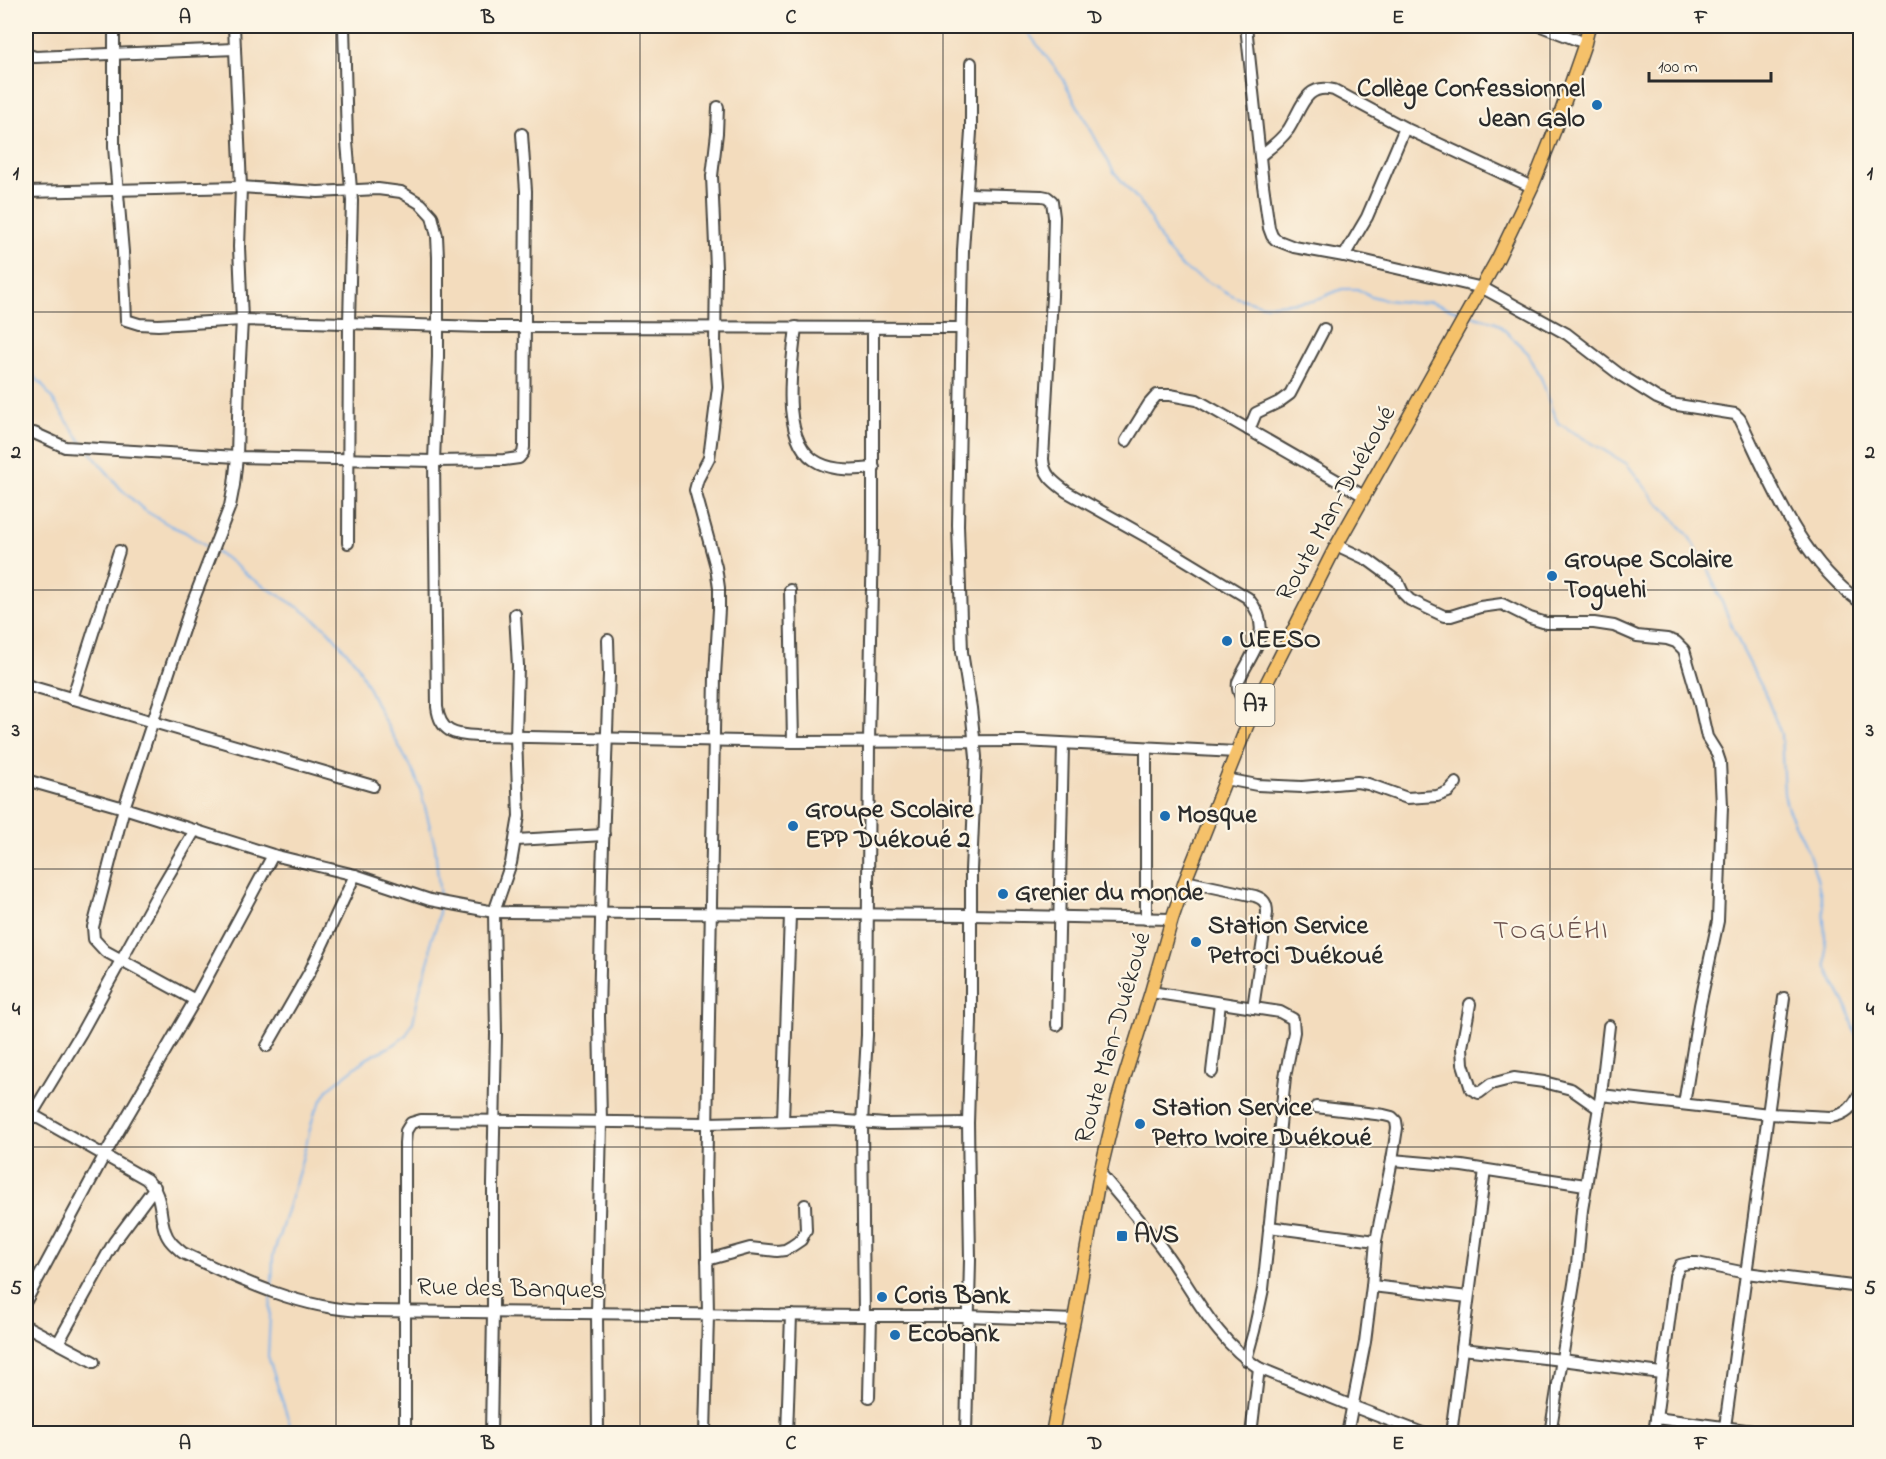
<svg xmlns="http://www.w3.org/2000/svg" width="1886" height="1459" font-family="'Indie Flower',sans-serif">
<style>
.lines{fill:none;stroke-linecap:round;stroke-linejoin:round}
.stream{stroke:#7ab2ea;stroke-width:2}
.minor-casing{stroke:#494641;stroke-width:14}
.major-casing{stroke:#494641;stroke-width:15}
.minor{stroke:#fff;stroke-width:10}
.major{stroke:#f5c16b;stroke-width:12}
.grid{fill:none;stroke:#2b2b2b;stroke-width:1.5;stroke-opacity:0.55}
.poi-dot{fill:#1f6fb2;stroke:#fcf5e5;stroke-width:2}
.labels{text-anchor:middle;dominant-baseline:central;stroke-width:4.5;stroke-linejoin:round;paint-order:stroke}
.shield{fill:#fcf5e5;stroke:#6a6863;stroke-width:1.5}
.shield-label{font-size:24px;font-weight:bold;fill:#2b2b2b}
.poi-label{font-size:26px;font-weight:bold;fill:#2b2b2b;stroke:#fcf5e5;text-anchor:start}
.street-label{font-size:26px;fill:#2b2b2b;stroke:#fcf5e5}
.neighbourhood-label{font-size:27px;letter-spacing:1.5px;fill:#6c524e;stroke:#fcf5e5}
.neatline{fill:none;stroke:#2b2b2b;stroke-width:2}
.grid-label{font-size:20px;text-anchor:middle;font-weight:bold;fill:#2b2b2b}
</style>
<rect width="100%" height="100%" fill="#fcf5e5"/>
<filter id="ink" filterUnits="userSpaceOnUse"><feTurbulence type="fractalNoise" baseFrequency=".0167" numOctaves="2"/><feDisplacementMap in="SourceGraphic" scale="12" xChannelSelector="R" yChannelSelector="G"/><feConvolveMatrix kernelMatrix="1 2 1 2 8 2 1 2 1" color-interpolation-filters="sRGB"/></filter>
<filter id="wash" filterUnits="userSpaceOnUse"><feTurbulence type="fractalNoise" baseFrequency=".008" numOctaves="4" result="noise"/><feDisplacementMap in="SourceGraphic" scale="24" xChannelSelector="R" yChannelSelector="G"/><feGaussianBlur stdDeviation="1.35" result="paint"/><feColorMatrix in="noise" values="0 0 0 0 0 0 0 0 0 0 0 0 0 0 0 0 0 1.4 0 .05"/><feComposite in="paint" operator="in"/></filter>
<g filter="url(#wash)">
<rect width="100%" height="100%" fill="#f3dcbd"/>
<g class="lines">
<g class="stream">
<polyline points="1023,26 1061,76 1114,172 1144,207 1164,246 1183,268 1235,297 1263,305 1313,301 1342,289 1357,289 1371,296 1386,300 1415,303 1430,302 1463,313"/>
<polyline points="1471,315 1496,322 1528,353 1542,380 1552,410 1558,423 1627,464 1655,500 1667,511 1688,535 1706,565 1741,647 1764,691 1781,734 1784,794 1788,809 1808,851 1817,878 1823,905 1827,968 1833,981 1847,1007 1860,1045"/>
<polyline points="26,370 42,384 82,443"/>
<polyline points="90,452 121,489 144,510 171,526 185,532 210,549"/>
<polyline points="215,552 226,558 251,578 301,609 327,629 357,664 383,718 414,773 420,788 435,846 440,899"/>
<polyline points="272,1287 273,1256 299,1171 314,1114 329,1088 366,1059 395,1044 406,1035 413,1022 420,989 430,956 431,940 437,924 440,905"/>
<polyline points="271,1296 268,1356 293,1434"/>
</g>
</g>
</g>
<g filter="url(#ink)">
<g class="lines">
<defs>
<g id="minor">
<polyline points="114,26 114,147 123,252 126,320 139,324 158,325 242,320 484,327 961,328"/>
<polyline points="344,26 347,142 352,201 349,322 348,543"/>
<path d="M 1246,26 L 1263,185 L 1269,228 L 1272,236 L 1276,240 L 1294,247 L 1344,256 L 1483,288 L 1567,334 L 1619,374 L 1657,398 L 1671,404 L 1735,414 L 1740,419 C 1772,485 1799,558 1860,602"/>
<polyline points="1541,26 1585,43"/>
<polyline points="26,54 35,57 235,49"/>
<path d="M 1260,156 C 1270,148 1280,141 1288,130 C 1301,111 1304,82 1334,90 L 1405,128 L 1532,187"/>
<path d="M 26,192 L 241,187 L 318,192 L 378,189 L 401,192 L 421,204 L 432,216 L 437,236 L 438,257 L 438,357 L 434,461 L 437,707 C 440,732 454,735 477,736 L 793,742 L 1023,741 L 1236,752"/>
<path d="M 967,194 L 1042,196 L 1047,197 L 1052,201 L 1054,217 L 1052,296 L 1043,459 C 1044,476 1054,482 1067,492 L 1154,541 L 1248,598 C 1275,631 1253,649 1238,682 C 1236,695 1244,701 1255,706"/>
<polyline points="1344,256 1367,217 1405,128"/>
<path d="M 796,327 C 792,364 778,443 819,463 C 835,471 855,470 874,468"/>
<polyline points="1249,430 1256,413 1279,402 1290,394 1324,329"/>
<polyline points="34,433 65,447 237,457 434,461 504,460 519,458 523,453 524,447 526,191 522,134"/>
<polyline points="1126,441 1149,404 1157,395 1170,395 1197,400 1364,496"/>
<polyline points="1336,545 1368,560 1398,582 1403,593 1410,600 1444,616 1451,616 1480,607 1502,604 1530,618 1546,623 1594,623 1614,626 1637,636 1667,639 1676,642 1684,650 1699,701 1707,737 1717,753 1720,762 1722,806 1718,921 1700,1005 1684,1104"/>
<polyline points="790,590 793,742"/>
<polyline points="26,685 373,786"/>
<polyline points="72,699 119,551"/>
<polyline points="1146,749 1146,919"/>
<polyline points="1226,779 1257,785 1302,787 1357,782 1368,784 1407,798 1437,796 1448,792 1456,783"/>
<polyline points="26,780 124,808 273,855 355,875 430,900 494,912 971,915 1172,919"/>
<polyline points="516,840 604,835"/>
<path d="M 1185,881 L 1255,896 C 1264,899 1267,903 1267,913 L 1253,1008"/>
<polyline points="1151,992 1280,1012 1293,1019 1294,1032 1285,1077 1263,1289 1254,1331 1246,1360"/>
<polyline points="195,1000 105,951 94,939 93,927 124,808 190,609 230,506 234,485 237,457 239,378 242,320 239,247 241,187 234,26"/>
<polyline points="1470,1004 1462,1047 1463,1064 1471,1089 1479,1093 1491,1084 1514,1078 1544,1082 1571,1089 1598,1108"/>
<polyline points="1057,1025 1063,744"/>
<polyline points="267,1046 310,971 355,875"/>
<polyline points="1212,1072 1220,1003"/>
<path d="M 1601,1095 L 1769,1114 L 1830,1117 C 1846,1115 1853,1107 1860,1093"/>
<polyline points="1316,1107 1384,1115 1392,1117 1396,1121 1397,1128 1392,1160 1376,1241 1372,1286 1365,1342 1347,1434"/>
<path d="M 26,1111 L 146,1179 C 164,1196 158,1210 165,1231 C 168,1241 176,1247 183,1253 C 240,1280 300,1309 364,1311 L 864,1316 L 968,1316 L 1074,1320"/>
<polyline points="783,1121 790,915"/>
<polyline points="26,1124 81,1033 158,893 195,830"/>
<polyline points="1392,1160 1462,1166 1585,1185"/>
<path d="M 1100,1173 C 1120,1197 1142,1222 1161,1247 C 1192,1288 1214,1340 1259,1368 L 1352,1406 L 1425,1434"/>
<polyline points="1269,1227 1376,1241"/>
<polyline points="707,1260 750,1248 777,1251 785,1250 792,1246 801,1240 806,1230 805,1205"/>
<polyline points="1372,1286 1468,1297"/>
<polyline points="26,1301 104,1156 195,1000 273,855"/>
<polyline points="864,1316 862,1123 867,1035 869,742 873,534 873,329"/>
<polyline points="26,1326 94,1362"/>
<polyline points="58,1343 114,1242 155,1187"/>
<polyline points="1462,1349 1562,1360 1661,1373"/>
<polyline points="869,1397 871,1316"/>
<polyline points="1656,1418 1775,1434"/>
<polyline points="1725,1427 1784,998"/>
<polyline points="405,1434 405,1143 406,1131 411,1123 421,1120 707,1123 835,1120 885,1124 968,1123"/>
<polyline points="491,1434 493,1312 493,1183 496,1034 494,912 511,863 519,816 516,737 518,666 515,614"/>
<polyline points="598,1434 597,1313 601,1122 599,1016 602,873 609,675 608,640"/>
<polyline points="705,1434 708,1315 706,1189 715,675 719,609 719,588 716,567 695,490 698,479 709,458 718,387 715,345 716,268 712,176 717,133 718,107"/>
<polyline points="787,1434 791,1315"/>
<polyline points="966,1434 970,1260 968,1123 971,1020 971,870 976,757 971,708 962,652 958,525 963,250 971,132 971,63"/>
<polyline points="1251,1434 1259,1368"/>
<polyline points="1451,1434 1485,1170"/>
<polyline points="1550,1434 1577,1265 1582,1210 1601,1095 1609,1026"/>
<polyline points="1654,1434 1675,1276 1680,1265 1689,1263 1697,1263 1746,1273 1860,1287"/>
</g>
<polyline id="major" points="1052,1434 1074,1320 1100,1173 1118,1098 1151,992 1172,919 1185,881 1255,706 1334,550 1498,258 1532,187 1554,132 1585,43 1589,26"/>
</defs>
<use href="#minor" class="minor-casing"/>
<use href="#major" class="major-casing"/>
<use href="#minor" class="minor"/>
<use href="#major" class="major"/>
</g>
</g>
<path class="grid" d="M 336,26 L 336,1434M 640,26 L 640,1434M 943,26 L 943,1434M 1246,26 L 1246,1434M 1550,26 L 1550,1434M 26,312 L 1860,312M 26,590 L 1860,590M 26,869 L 1860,869M 26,1147 L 1860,1147"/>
<g class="poi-dot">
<circle cx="1597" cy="105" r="6"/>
<circle cx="1552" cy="576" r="6"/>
<circle cx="1227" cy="641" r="6"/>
<circle cx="1165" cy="816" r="6"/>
<circle cx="793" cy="826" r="6"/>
<circle cx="1003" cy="894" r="6"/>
<circle cx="1196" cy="942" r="6"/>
<circle cx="1140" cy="1124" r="6"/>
<rect x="1116" y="1230" width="12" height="12" rx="3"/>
<circle cx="882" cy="1297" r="6"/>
<circle cx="895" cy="1335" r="6"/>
</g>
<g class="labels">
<rect class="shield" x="1235.5" y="684" width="39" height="42" rx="4.5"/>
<g class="shield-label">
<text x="1255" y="705">A7</text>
</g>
<g class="poi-label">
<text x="1585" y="90" text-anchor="end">Collège Confessionnel<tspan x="1585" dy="30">Jean Galo</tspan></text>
<text x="1564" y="561">Groupe Scolaire<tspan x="1564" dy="30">Toguehi</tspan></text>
<text x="1239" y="641">UEESO</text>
<text x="805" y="811">Groupe Scolaire<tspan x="805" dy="30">EPP Duékoué 2</tspan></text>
<text x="1177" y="816">Mosque</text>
<text x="1015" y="894">Grenier du monde</text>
<text x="1208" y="927">Station Service<tspan x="1208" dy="30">Petroci Duékoué</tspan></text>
<text x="1152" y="1109">Station Service<tspan x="1152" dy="30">Petro Ivoire Duékoué</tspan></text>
<text x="1134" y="1236">AVS</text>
<text x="894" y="1297">Coris Bank</text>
<text x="907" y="1335">Ecobank</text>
</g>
<g class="street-label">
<text transform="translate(1337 504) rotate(-61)">Route Man-Duékoué</text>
<text transform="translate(1114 1038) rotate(-74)">Route Man-Duékoué</text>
<text transform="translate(511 1290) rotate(1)">Rue des Banques</text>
</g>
<g class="neighbourhood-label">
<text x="1551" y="931">TOGUÉHI</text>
</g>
</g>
<rect width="1886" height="1459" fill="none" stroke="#fcf5e5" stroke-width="66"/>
<path d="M1649 72v9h122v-9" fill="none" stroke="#2b2b2b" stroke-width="3"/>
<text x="1658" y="72" font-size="18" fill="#2b2b2b" stroke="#fcf5e5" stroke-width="4.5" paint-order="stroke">100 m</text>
<rect x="33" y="33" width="1820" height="1393" class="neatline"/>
<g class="grid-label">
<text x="185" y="23">A</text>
<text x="488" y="23">B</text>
<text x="791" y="23">C</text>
<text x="1095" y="23">D</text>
<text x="1398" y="23">E</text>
<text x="1701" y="23">F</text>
<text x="16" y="179">1</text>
<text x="1870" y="179">1</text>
<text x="16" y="458">2</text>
<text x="1870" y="458">2</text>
<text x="16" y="736">3</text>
<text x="1870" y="736">3</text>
<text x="16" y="1015">4</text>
<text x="1870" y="1015">4</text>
<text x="16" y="1294">5</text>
<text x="1870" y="1294">5</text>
<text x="185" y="1449">A</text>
<text x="488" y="1449">B</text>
<text x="791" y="1449">C</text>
<text x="1095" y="1449">D</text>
<text x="1398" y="1449">E</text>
<text x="1701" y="1449">F</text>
</g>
</svg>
